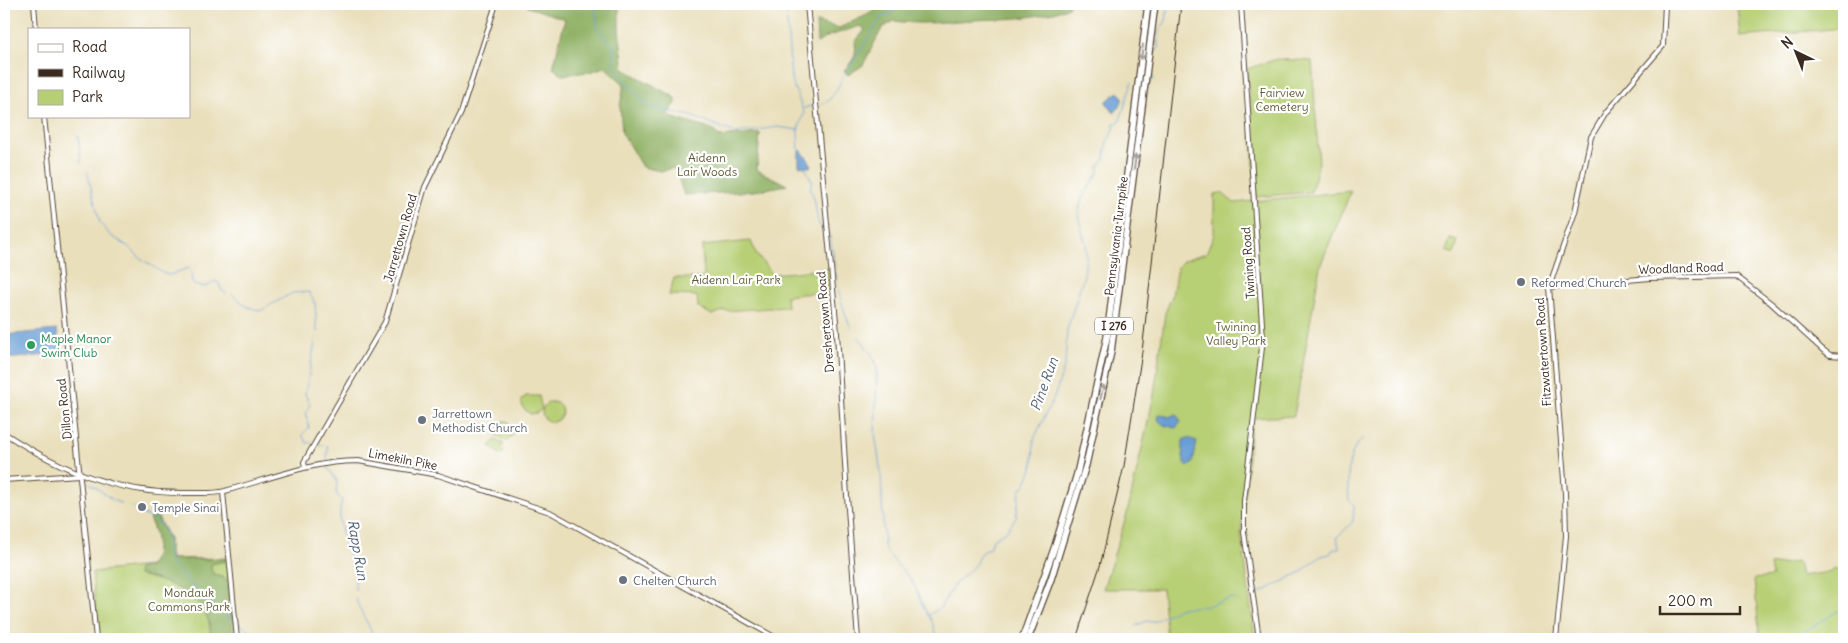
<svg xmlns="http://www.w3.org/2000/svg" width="1848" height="643" font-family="Delius,sans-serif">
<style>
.green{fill:#b7cf74;stroke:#797c49}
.forest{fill:#91b266;stroke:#666e42}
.water{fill:#699fd6;stroke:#52647a}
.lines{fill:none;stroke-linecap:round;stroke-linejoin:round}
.stream{stroke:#699fd6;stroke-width:1}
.secondary-casing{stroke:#554536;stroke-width:6}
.highway-casing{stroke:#554536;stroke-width:8}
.secondary{stroke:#fff;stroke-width:4}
.highway{stroke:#fff;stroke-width:5.5}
.rail{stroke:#3b2a1e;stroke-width:1}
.oneway{stroke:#a79f9a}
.worship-dot{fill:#6b7280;stroke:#fff;stroke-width:2}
.leisure-dot{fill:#2e9e5b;stroke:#fff;stroke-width:2}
.labels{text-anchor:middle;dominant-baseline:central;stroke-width:4.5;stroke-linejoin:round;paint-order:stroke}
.shield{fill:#fff;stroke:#766a62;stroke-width:1}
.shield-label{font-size:11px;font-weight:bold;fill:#3b2a1e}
.park-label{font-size:12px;fill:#605c38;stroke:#fff}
.street-label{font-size:12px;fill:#3b2a1e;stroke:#fff}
.worship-label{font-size:12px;fill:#5b616d;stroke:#fff;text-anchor:start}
.leisure-label{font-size:12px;fill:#27864d;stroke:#fff;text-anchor:start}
.water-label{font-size:14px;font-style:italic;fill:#505f71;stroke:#fff}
</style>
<rect width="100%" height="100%" fill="#fff"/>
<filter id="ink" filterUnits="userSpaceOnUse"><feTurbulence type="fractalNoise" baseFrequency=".02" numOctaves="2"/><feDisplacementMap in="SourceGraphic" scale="10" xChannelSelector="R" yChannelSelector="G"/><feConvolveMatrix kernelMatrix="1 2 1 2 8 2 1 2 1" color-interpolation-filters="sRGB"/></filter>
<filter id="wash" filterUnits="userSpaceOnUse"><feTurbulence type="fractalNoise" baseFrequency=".0096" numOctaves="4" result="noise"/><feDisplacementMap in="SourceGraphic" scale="20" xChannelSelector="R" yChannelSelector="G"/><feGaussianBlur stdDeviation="1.12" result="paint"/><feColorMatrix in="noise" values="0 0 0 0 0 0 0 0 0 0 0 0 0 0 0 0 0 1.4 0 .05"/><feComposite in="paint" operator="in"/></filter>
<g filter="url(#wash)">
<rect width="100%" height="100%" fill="#e9dfbb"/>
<g class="green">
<polygon points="1737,4 1844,4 1844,28 1740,37"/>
<polygon points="1277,59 1312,61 1319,163 1311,192 1256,197 1247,69"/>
<polygon points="1351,191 1320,266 1294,416 1252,418 1241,532 1255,639 1167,639 1162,589 1103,589 1127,514 1154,395 1165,313 1172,296 1177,267 1184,260 1206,253 1214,235 1214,194 1222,193 1234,203"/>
<polygon points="1450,239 1458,241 1454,254 1446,251"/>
<polygon points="751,241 756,254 772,274 828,269 829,291 786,296 787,307 723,311 712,315 698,307 697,296 669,295 674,278 704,278 702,246"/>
<polygon points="526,396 539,396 542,409 537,413 530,414 523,408 521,400"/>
<circle cx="552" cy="412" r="10"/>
<polygon points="502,421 508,421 515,431 507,441 496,435"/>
<polygon points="495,440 504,444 501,448 504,451 501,455 490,446"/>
<polygon points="167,551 169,559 228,558 236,639 99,639 92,572 149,566"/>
<polygon points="1798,562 1801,576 1823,573 1844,567 1844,635 1815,636 1815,639 1777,639 1775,636 1760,639 1754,579 1772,577 1770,565"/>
</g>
<g class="forest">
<polygon points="528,4 619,4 619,30 624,69 676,98 676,103 667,116 713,130 719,137 760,133 757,170 787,185 754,191 684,195 675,168 660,171 642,167 622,133 620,106 624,84 605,67 589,72 562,75 553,68 565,19 528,7"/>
<path d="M 880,4 L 890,5 L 1070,4 L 1067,8 C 1037,19 1003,19 971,20 C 945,22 920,25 894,21 L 882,28 L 863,65 L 848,75 L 844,70 C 853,61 857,56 855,42 L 865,30 L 860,26 L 829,36 L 817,43 L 816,22 L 839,28 L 867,15 Z"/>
<path d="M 156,514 L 169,539 L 171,559 L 225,559 L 226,561 L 211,564 L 212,573 L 228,580 L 233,639 L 210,639 C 214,598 171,582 138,575 L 138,568 L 150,567 C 159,551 158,535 149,519 Z"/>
</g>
<g class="water">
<polygon points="1116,93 1120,93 1123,98 1119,108 1114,113 1106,102"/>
<polygon points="801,150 812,165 810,167 799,166 799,152"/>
<polygon points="57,330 60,354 4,359 4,335"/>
<polygon points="1161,414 1169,417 1176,414 1181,422 1176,428 1164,425 1158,420 1159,415"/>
<polygon points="1187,438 1197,441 1193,463 1189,466 1185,464 1183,457 1183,440"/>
</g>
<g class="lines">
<g class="stream">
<polyline points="592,4 595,6 598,29 614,47 614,63 625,82 649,107 691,116 736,133 778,127 798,130"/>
<polyline points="787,16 788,4"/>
<polyline points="787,21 791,79 804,113 798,130 799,154"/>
<polyline points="845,74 882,17 908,4"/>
<polyline points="1149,85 1154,79 1151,73 1152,59 1158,48 1158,32 1166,21 1168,4"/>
<path d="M 821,104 C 832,102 838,87 843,77"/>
<polyline points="804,108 814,105"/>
<polyline points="78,136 81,163"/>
<path d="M 805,167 L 812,181 L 810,189 C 818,203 814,216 821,228 L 824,228"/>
<polyline points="87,171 100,223 110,235 129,247 139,257 164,274 169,275 189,268 192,273 191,280 194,285 206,287 215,281 219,283 221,290 226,293"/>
<path d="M 829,231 C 836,264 836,297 851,328"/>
<polyline points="232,294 246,306 260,311 292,293 309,292 315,303 317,332"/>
<path d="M 859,337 L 874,358 L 877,367 L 875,433 L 881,474 L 884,546 C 887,557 907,572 914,585 C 919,595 922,606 928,615 C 934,622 933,632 939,639"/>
<polyline points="313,442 307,443 302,435 309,428 306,414 310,404 305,394 316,338"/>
<polyline points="318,444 328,446 327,460"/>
<path d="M 327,466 L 337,481 L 336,493 L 342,501 C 332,530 358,561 355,590"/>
<path d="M 89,483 C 101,489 109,500 122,504"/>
<polyline points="132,506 140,514 156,519 165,533 169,561 203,597 233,621"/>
<path d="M 1254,590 L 1262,592 L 1301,572 L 1321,556 L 1330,554 L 1332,550 L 1339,548 L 1337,537 L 1353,522 L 1354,505 L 1349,500 C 1347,480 1346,452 1363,438"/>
<path d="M 356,599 C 360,615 371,624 373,639"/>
<polyline points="929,615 940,608 954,585 975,565 980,554 989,548 993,539 1007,530 1016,518 1020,490 1026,483 1033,466 1034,439 1055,395 1065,364 1067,330 1084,275 1086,257 1086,244 1080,224 1079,210 1081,200 1099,172 1099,166 1105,159 1106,144 1114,129 1114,123 1119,123 1132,82"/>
<polyline points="237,623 255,633"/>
<polyline points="1136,626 1146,621 1153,622 1179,608 1207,606 1231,598 1236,600"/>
<polyline points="1123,639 1125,637"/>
<polyline points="1794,639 1844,607"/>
</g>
</g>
</g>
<g filter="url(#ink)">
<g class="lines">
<defs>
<g id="secondary">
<polyline points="34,4 36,29"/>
<polyline points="807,4 837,333 847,496 858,639"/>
<polyline points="1241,4 1263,339 1244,501 1244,532 1259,639"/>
<polyline points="44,116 96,639"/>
<polyline points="1549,287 1650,278 1736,276 1772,304 1823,350 1830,355 1844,356"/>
<path d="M 4,433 C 62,471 121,495 191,493 C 202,493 215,494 225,491 C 269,479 312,461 358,461 L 438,475 L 550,512 L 778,639"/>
<polyline points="305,467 304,462 385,322 425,187 461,113 496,4"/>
<polyline points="4,480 79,475"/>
<polyline points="223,492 237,639"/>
<polyline points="1556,639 1566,536 1565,493 1549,287 1575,212 1591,137 1606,112 1663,46 1665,4"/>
</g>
<g id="highway">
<polyline points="1022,639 1055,546 1077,474 1107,337 1148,4"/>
<polyline points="1028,639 1051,579 1086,465 1111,352 1155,4"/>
</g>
</defs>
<use href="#secondary" class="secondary-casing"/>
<use href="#highway" class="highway-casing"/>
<use href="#secondary" class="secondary"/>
<use href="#highway" class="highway"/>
<polyline class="rail" points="1076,639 1100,566 1124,466 1142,352 1181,4"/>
</g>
<defs><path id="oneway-shaft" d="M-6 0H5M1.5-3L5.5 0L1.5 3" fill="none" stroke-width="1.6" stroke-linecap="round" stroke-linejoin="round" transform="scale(1.25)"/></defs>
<g class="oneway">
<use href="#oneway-shaft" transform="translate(1142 52) rotate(97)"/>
<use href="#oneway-shaft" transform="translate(1135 162) rotate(-83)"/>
<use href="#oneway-shaft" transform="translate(1102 392) rotate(-77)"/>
</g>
</g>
<g class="worship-dot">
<circle cx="1521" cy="282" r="5"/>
<circle cx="422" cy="420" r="5"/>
<circle cx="142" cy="507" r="5"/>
<circle cx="623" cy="580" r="5"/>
</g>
<circle class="leisure-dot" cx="31" cy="345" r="5"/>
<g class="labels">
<rect class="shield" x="1095" y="317.5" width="38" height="17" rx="4"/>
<g class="shield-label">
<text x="1114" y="326">I 276</text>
</g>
<g class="park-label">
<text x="1282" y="92">Fairview<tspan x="1282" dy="14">Cemetery</tspan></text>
<text x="707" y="157">Aidenn<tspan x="707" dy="14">Lair Woods</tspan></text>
<text x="736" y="279">Aidenn Lair Park</text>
<text x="1236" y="326">Twining<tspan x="1236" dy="14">Valley Park</tspan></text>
<text x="189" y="592">Mondauk<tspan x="189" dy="14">Commons Park</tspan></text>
</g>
<g class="street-label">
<text transform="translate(1116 236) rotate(-83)">Pennsylvania Turnpike</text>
<text transform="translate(400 238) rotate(-74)">Jarrettown Road</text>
<text transform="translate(1248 263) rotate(-94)">Twining Road</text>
<text transform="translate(1681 268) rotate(-2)">Woodland Road</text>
<text transform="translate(825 322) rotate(-95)">Dreshertown Road</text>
<text transform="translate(1543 352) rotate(-94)">Fitzwatertown Road</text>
<text transform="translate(64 409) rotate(-96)">Dillon Road</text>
<text transform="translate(403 459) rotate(11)">Limekiln Pike</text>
</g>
<g class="worship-label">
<text x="1531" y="282">Reformed Church</text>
<text x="432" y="413">Jarrettown<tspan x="432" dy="14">Methodist Church</tspan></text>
<text x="152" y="507">Temple Sinai</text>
<text x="633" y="580">Chelten Church</text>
</g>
<g class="leisure-label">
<text x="41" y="338">Maple Manor<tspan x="41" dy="14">Swim Club</tspan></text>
</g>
<g class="water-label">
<text transform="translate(1044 384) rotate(-70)">Pine Run</text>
<text transform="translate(358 550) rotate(80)">Rapp Run</text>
</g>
</g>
<rect width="1848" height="643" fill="none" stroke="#fff" stroke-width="20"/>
<rect x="28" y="28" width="162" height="90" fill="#ffffff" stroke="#b1aaa5"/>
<rect x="38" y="44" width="25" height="8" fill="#ffffff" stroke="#b1aaa5"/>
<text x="72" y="52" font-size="15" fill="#3b2a1e">Road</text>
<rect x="38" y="69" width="25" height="8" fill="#3b2a1e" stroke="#b1aaa5"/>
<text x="72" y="78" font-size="15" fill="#3b2a1e">Railway</text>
<rect x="38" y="90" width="25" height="15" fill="#b7cf74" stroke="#b1aaa5"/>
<text x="72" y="102" font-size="15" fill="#3b2a1e">Park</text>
<g transform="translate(1796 52) rotate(317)" stroke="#ffffff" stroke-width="4" paint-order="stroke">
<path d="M0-4L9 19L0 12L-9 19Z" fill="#3b2a1e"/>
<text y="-8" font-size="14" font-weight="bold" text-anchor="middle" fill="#3b2a1e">N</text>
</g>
<path d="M1660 606v8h80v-8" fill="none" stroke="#3b2a1e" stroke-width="2.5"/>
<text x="1668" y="606" font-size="15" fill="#3b2a1e" stroke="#ffffff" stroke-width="4" paint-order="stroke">200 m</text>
</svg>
